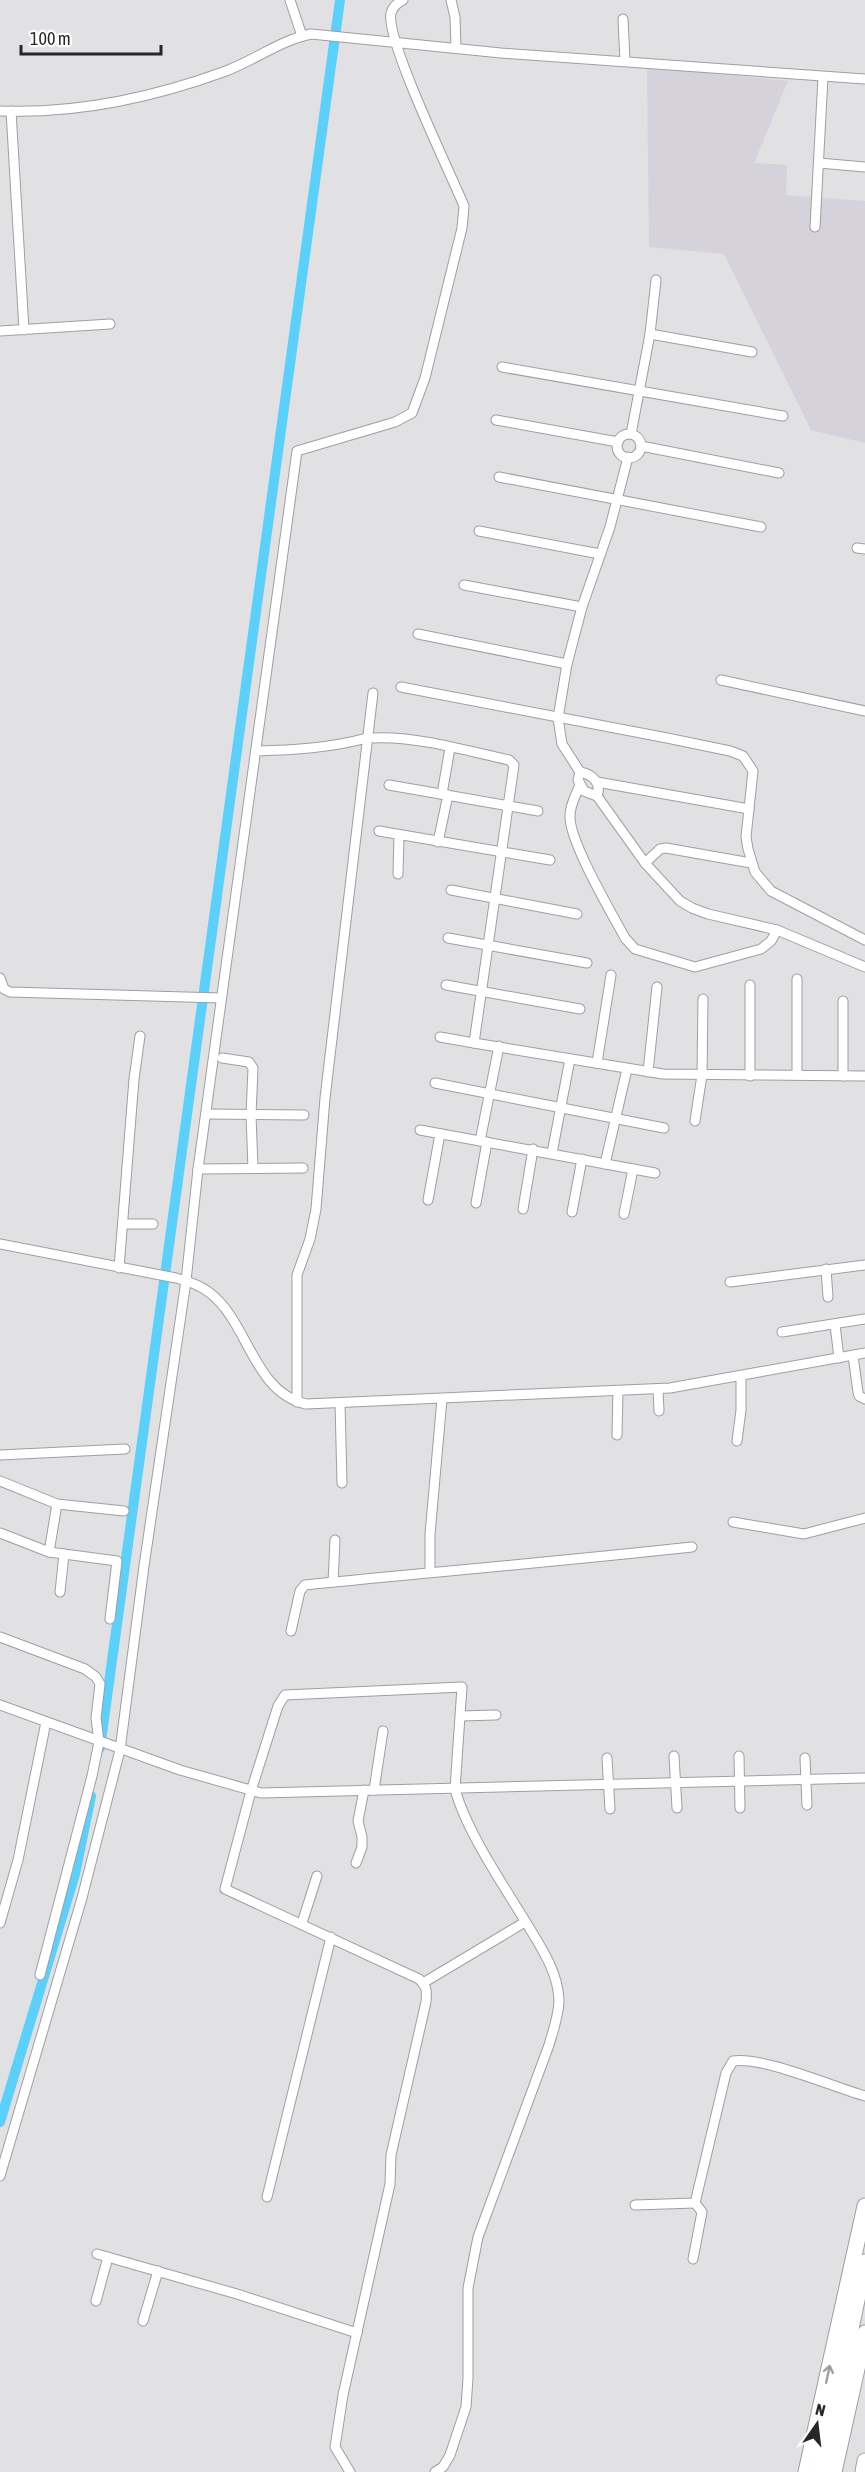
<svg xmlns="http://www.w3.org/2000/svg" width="865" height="2472" font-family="'Asap Condensed',sans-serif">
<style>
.built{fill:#d5d2dc}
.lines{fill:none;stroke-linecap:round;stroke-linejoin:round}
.canal{stroke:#5ad0fb;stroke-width:10}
.street-casing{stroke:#9f9fa2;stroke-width:11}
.primary-casing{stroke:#9f9fa2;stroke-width:17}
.street{stroke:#fff;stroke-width:9}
.primary{stroke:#fff;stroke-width:15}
.oneway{stroke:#9e9e9e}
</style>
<rect width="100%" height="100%" fill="#e1e0e3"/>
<polygon class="built" points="647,67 788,81 754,163 787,165 786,195 865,201 865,443 811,430 724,254 649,247"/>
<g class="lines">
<g class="canal">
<polyline points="100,1748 340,0"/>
<polyline points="0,2122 75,1874 91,1796"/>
</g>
<defs>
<g id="street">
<polyline points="290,0 302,36"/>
<polyline points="451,0 455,17 456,48"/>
<polyline points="623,19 625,61"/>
<path d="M 0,111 C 77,114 155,97 226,71 C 255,60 281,40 311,34 L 501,53 L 865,79"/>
<polyline points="11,111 24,330"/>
<polyline points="819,163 865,167"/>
<polyline points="815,227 823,77"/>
<polyline points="0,331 110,324"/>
<polyline points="650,334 752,352"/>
<polyline points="502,367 783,416"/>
<polyline points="496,420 618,442"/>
<polyline points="631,434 650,334 656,280"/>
<circle cx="629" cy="446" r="12"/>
<polyline points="641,446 779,473"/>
<polyline points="499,477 761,527"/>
<polyline points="479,531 600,554"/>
<polyline points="857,548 865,549"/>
<polyline points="464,585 582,607"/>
<polyline points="418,634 567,664"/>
<polyline points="721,680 865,711"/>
<polyline points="401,687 667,738 730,751 743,756 753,771 746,837 748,849 755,872 771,891 865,940"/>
<path d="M 374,738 C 417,736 467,751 509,760 L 514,765 L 474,1043 L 440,1037"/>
<path d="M 256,751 C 294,750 330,748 367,738"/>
<polyline points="580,772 578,780 584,791 597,796 645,863 680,901 692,908 708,914 777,930 865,967"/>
<polyline points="597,782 749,809"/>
<polyline points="389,785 538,811"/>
<path d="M 580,785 C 576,795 570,804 570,816 C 569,841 611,912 625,938 L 635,949 L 695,967 L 761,949 L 771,941 L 777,930"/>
<polyline points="442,794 450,748"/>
<path d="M 597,796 C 602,783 592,774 580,772 L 562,744 L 558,718 L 567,664 L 582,607 L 610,527 L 628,457"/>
<polyline points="379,831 550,860"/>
<polyline points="438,842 448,795"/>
<polyline points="645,863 660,849 666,848 751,863"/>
<polyline points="398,874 399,835"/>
<polyline points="451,890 577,914"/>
<polyline points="448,938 587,963"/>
<polyline points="0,978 4,989 10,992 221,998"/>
<polyline points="446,985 580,1009"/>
<polyline points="843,1001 843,1076"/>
<polyline points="474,1043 663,1074 865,1076"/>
<polyline points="222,1058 249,1062 253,1068 251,1115 253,1168"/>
<polyline points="597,1063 611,975"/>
<polyline points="648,1072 657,987"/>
<polyline points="797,1075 797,979"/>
<polyline points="750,1076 750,985"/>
<polyline points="435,1083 664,1128"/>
<polyline points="207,1114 304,1115"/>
<polyline points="695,1121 702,1075 703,999"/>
<polyline points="420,1130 655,1173"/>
<polyline points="480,1141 499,1046"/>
<polyline points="552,1153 570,1059"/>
<polyline points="605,1164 627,1069"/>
<polyline points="198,1169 303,1168"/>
<polyline points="428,1200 440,1134"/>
<polyline points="476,1203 487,1142"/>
<polyline points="523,1209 533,1149"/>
<polyline points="572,1212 582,1159"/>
<polyline points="624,1214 633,1169"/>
<polyline points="123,1224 153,1224"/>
<path d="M 0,1244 L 176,1278 C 188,1281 200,1285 210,1293 C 249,1323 253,1392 306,1404 L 670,1388 L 865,1353"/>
<polyline points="119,1268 134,1079 140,1036"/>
<polyline points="826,1269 828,1297"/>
<polyline points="730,1282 865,1265"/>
<polyline points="835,1325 839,1358"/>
<polyline points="782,1332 865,1319"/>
<polyline points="853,1356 858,1392 859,1396 865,1399"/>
<polyline points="658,1389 659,1411"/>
<polyline points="297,1402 297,1275 310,1239 316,1209 325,1098 373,693"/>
<polyline points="340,1403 342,1483"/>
<polyline points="617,1435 618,1391"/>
<polyline points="737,1441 741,1410 741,1377"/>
<polyline points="0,1455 125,1449"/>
<polyline points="0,1481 57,1504 124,1511"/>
<polyline points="733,1522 804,1534 865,1518"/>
<polyline points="0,1533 49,1552 117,1561 110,1619"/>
<polyline points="49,1552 57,1504"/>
<polyline points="430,1572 430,1534 442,1399"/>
<polyline points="333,1582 335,1540"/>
<polyline points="60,1592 64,1554"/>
<path d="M 291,1631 L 300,1591 L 305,1585 C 434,1572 563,1561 692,1547"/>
<polyline points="0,1637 85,1669 96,1677 100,1684 96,1718 99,1742 92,1776 40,1975"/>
<polyline points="0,1705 180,1770 261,1793 865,1778"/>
<polyline points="461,1716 496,1715"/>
<polyline points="674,1756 677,1808"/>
<polyline points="739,1756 740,1808"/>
<polyline points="607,1758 610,1809"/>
<polyline points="805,1758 807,1805"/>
<polyline points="374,1790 383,1731"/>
<polyline points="356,1863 362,1847 362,1837 358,1821 364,1790"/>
<polyline points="0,1923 18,1860 46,1722"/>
<polyline points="302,1923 317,1876"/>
<polyline points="423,1983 525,1922"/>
<path d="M 0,2176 L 82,1898 L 120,1750 L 144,1566 L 186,1281 L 198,1169 L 297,451 L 395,422 L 412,413 L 425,378 L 462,228 L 464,206 C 450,172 385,39 391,13 C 393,6 397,3 403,0"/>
<polyline points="267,2197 331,1937"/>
<path d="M 635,2205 L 695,2203 L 726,2073 L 733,2061 C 762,2056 833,2087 865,2096"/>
<polyline points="97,2254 237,2294 357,2333"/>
<polyline points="693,2259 702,2212 695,2203"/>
<polyline points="96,2301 108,2257"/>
<polyline points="143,2321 158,2271"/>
<path d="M 350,2472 L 335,2447 L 343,2395 L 390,2184 L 391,2155 L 426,2002 C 427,1991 427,1986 419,1979 L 225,1889 L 251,1791 L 278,1706 L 285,1695 L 462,1687 L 455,1789 C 466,1831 504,1886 527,1924 C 541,1947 558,1972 559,2000 C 559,2015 553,2031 549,2045 L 478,2237 L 468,2288 L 468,2378 L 466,2407 L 450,2455 L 443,2467 L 435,2472"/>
</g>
<g id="primary">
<polyline points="806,2472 865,2206"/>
<polyline points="821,2472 865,2262"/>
<polyline points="834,2472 865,2333"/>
<polyline points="863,2472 865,2461"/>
</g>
</defs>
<use href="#street" class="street-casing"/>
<use href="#primary" class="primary-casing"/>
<use href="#street" class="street"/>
<use href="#primary" class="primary"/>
</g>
<defs><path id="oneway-shaft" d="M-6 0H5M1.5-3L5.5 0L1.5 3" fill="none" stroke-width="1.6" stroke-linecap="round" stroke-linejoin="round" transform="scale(1.5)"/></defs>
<use class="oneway" href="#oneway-shaft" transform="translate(828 2374) rotate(-78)"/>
<g transform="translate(817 2424) rotate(14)" stroke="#ffffff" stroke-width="4.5" paint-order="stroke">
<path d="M0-4.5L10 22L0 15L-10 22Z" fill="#272728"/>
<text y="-9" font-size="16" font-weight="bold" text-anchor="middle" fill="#272728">N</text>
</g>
<path d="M21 45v9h140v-9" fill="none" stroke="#272728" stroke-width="3"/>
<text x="30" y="45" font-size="18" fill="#272728" stroke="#ffffff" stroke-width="4.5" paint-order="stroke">100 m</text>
</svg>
